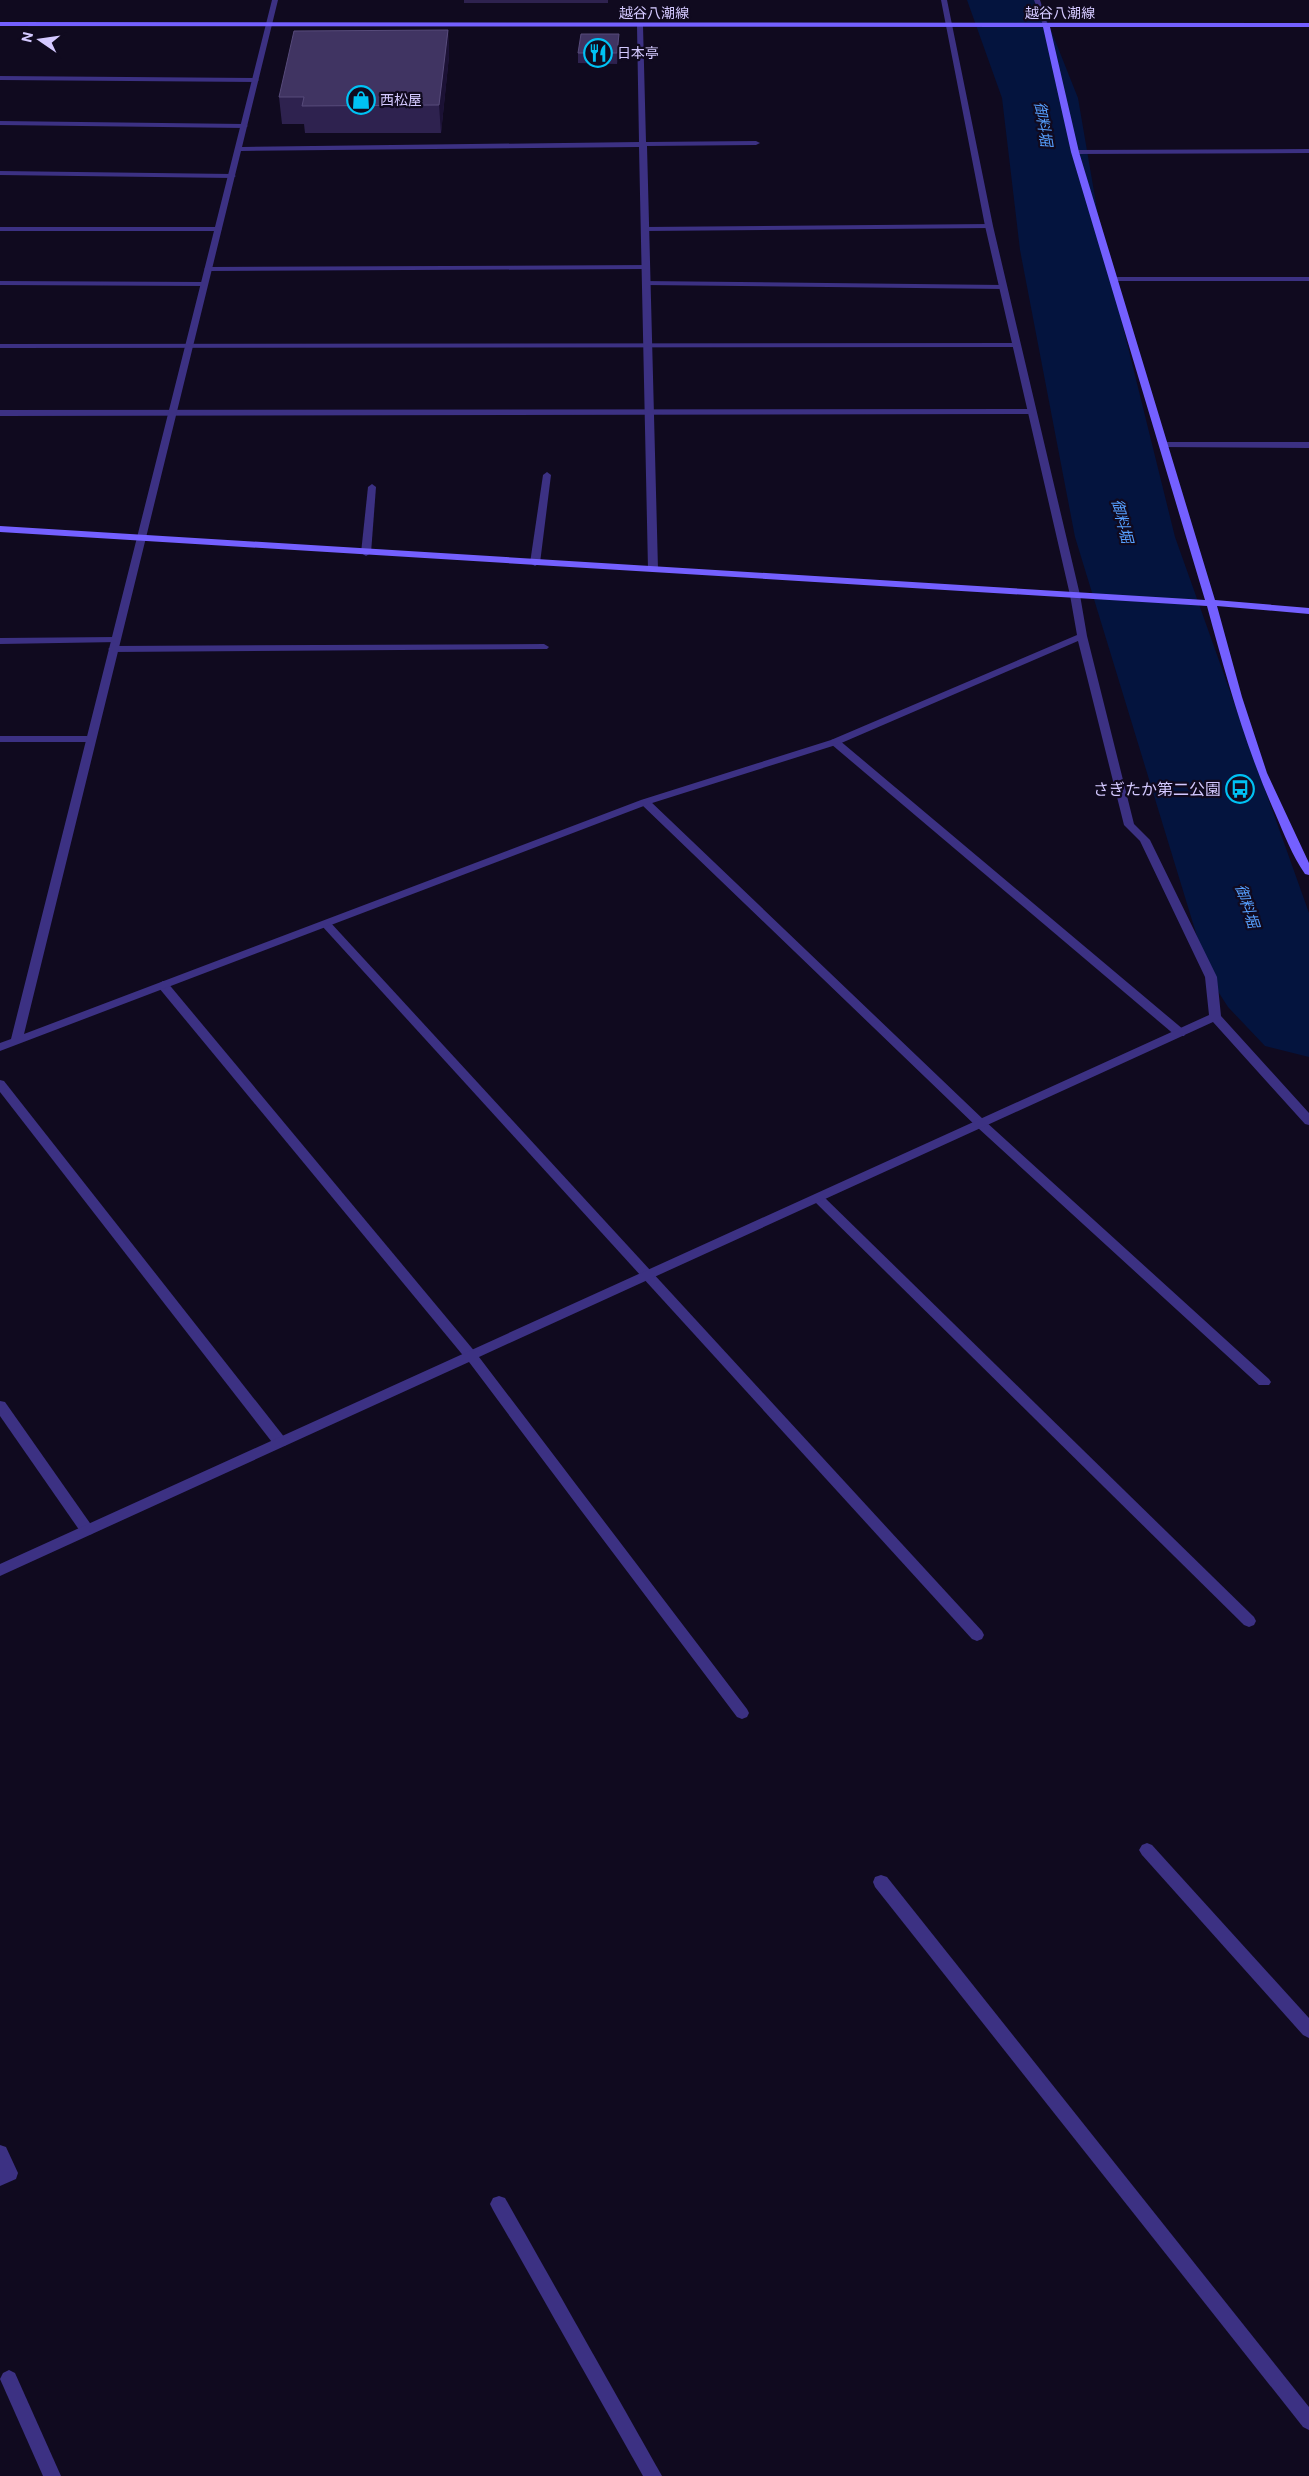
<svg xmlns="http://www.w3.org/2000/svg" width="1309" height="2476" font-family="Roboto,'Noto Sans JP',sans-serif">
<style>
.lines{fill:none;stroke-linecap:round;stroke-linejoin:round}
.river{fill:#04143e;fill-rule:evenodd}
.lane{fill:#3c3183;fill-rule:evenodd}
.street{fill:#3c3183;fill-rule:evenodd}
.secondary{fill:#7460ff;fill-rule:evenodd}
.wall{fill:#2e224f}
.shaded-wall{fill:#1b1134}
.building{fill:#403462;stroke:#574b7b}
.labels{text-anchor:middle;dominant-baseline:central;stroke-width:4.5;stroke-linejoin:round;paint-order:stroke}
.far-street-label{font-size:14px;fill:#d4c9ff;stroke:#100a1f}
.far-poi-label{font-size:14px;fill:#d4c9ff;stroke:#100a1f;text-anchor:start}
.far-water-label{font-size:15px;font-style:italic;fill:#57a0ff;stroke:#100a1f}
.poi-label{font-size:16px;fill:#d4c9ff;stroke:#100a1f;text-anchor:end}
</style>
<rect width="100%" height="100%" fill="#100a1f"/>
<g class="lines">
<polygon class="river" points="967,0 1039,0 1078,98 1104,250 1175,537 1309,913 1309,1057 1265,1046 1228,1007 1210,979 1075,537 1020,250 1002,98"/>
<g class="lane">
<polygon points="0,76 256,78 259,80 256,82 0,80"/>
<polygon points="0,121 244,124 248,126 244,128 0,125"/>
<polygon points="0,171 232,174 236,176 232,178 0,175"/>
<polygon points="989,224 993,226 992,228 645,231 641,229 645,227"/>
<polygon points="0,227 218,227 222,229 218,231 0,231"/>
<polygon points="649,265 650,267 646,269 208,271 204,269 208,267"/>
<polygon points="0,281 204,282 208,284 204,286 0,285"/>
<polygon points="643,281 1003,285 1007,287 1003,289 646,285 642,283"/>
<polygon points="1020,343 1020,347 1017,347 0,348 0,344"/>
<polygon points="1036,409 1036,413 1033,414 0,416 0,410"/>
<polygon points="116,637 119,638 119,642 0,644 0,638"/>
<polygon points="544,644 549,647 547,649 113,652 108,649 113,646"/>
<polygon points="0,736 91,736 96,739 91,742 0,742"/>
<polygon points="835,739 839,740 1184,1030 1186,1033 1184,1036 1176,1036 831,744 831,740"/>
<polygon points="645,799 649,800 985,1121 1269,1379 1271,1382 1269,1385 1259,1385 977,1127 641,804 640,802"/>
<polygon points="326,921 330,922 982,1631 984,1635 982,1639 977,1641 972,1639 322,926 321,924"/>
<polygon points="163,981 167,982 476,1353 478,1356 476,1359 466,1359 159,988 157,985"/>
<polygon points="0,1080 4,1081 285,1438 287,1442 285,1446 275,1446 0,1092"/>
<polygon points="818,1194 822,1195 1254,1617 1256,1621 1254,1625 1249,1627 1244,1625 814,1201 812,1198 814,1195"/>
<polygon points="0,1401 5,1402 92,1526 94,1530 92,1534 87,1535 82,1534 0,1416"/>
<polygon points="1147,1843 1152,1845 1309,2018 1309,2038 1303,2035 1142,1855 1139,1850 1142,1845"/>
<polygon points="881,1875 887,1877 1309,2407 1309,2430 1303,2427 875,1887 873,1882 875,1877"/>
<polygon points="499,2196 505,2198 662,2476 643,2476 493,2210 490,2204 493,2198"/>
<polygon points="9,2370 15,2373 61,2476 43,2476 0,2379 3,2373"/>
</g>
<g class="street">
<polygon points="272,0 278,0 242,147 639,142 637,26 640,24 643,26 646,142 756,141 760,143 756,145 647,146 658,569 653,572 648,569 639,147 241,151 24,1034 641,800 831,740 1077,635 1070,595 985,226 941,0 947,0 993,226 1080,595 1087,636 1134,824 1150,840 1217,977 1221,1016 1309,1113 1309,1125 1305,1124 1213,1022 479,1357 747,1709 749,1713 747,1717 742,1719 737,1717 469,1362 0,1576 0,1564 1209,1015 1205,977 1140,841 1124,825 1078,641 839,744 649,804 0,1051 0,1043 11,1039"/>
<polygon points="1034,0 1040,0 1048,26 1043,25"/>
<polygon points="1309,149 1309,153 1075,154 1071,152 1075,150"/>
<rect x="1111" y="277" width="198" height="4"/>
<polygon points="1163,442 1309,442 1309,448 1160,447 1159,445"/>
<polygon points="547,472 551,475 540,563 535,566 530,563 543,475"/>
<polygon points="372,484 376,487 371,553 366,556 361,553 368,487"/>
<polygon points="0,2145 6,2147 18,2173 16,2179 0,2186"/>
</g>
<path class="secondary" d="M 0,22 L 1309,23 L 1309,27 L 1050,27 L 1079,152 L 1215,600 L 1309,608 L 1309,614 L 1217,606 L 1242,697 L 1267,773 L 1309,863 L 1309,875 L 1305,874 C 1292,855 1284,834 1275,813 C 1245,746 1226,676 1207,606 L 0,532 L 0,526 L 1205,600 L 1071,152 L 1043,27 L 0,26 Z"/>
</g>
<g class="wall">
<rect x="464" y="0" width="144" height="3"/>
<polygon points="448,30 449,56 441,133 305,133 304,124 282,124 279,97"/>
<polygon points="619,34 619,45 617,64 578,63 578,53"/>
</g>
<g class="shaded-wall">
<polygon points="448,30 449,56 441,133 439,105"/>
<polygon points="619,34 619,45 617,64 617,53"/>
</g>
<g class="building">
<polygon points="448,30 439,105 302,106 304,97 279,97 294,31"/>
<polygon points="581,34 619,34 617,53 578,53"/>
</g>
<defs>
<symbol id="restaurant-ring" viewBox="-11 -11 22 22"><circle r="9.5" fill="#100a1f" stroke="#00c2f4" stroke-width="1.5"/><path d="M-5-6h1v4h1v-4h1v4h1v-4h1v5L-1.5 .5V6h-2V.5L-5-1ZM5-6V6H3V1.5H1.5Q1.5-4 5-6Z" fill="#00c2f4"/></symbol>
<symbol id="shop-ring" viewBox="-11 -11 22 22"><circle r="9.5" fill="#100a1f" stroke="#00c2f4" stroke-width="1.5"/><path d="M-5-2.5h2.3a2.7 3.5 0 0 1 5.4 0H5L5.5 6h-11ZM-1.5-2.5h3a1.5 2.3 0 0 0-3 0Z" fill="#00c2f4"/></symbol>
<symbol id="bus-ring" viewBox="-11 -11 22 22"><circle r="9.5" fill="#100a1f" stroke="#00c2f4" stroke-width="1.5"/><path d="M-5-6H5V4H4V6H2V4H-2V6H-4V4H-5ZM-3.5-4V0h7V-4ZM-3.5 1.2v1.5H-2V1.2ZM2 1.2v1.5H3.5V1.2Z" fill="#00c2f4"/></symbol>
</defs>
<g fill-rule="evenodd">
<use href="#restaurant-ring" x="582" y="37" width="32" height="32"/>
<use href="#shop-ring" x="345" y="84" width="32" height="32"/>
<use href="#bus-ring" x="1224" y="773" width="32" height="32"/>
</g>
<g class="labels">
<g class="far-street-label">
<text x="654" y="13">越谷八潮線</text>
<text x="1060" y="13">越谷八潮線</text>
</g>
<g class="far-poi-label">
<text x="617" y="53">日本亭</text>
<text x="380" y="100">西松屋</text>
</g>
<g class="far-water-label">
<text transform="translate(1043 124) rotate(81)">御料堀</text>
<text transform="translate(1122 521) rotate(76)">御料堀</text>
<text transform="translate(1247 906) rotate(72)">御料堀</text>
</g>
<g class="poi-label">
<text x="1221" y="789">さぎたか第二公園</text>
</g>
</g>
<g transform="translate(40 40) rotate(283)" stroke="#100a1f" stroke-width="4" paint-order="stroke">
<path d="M0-4L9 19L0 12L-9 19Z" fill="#d4c9ff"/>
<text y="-8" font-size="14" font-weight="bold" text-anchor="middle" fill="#d4c9ff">N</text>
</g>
</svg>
